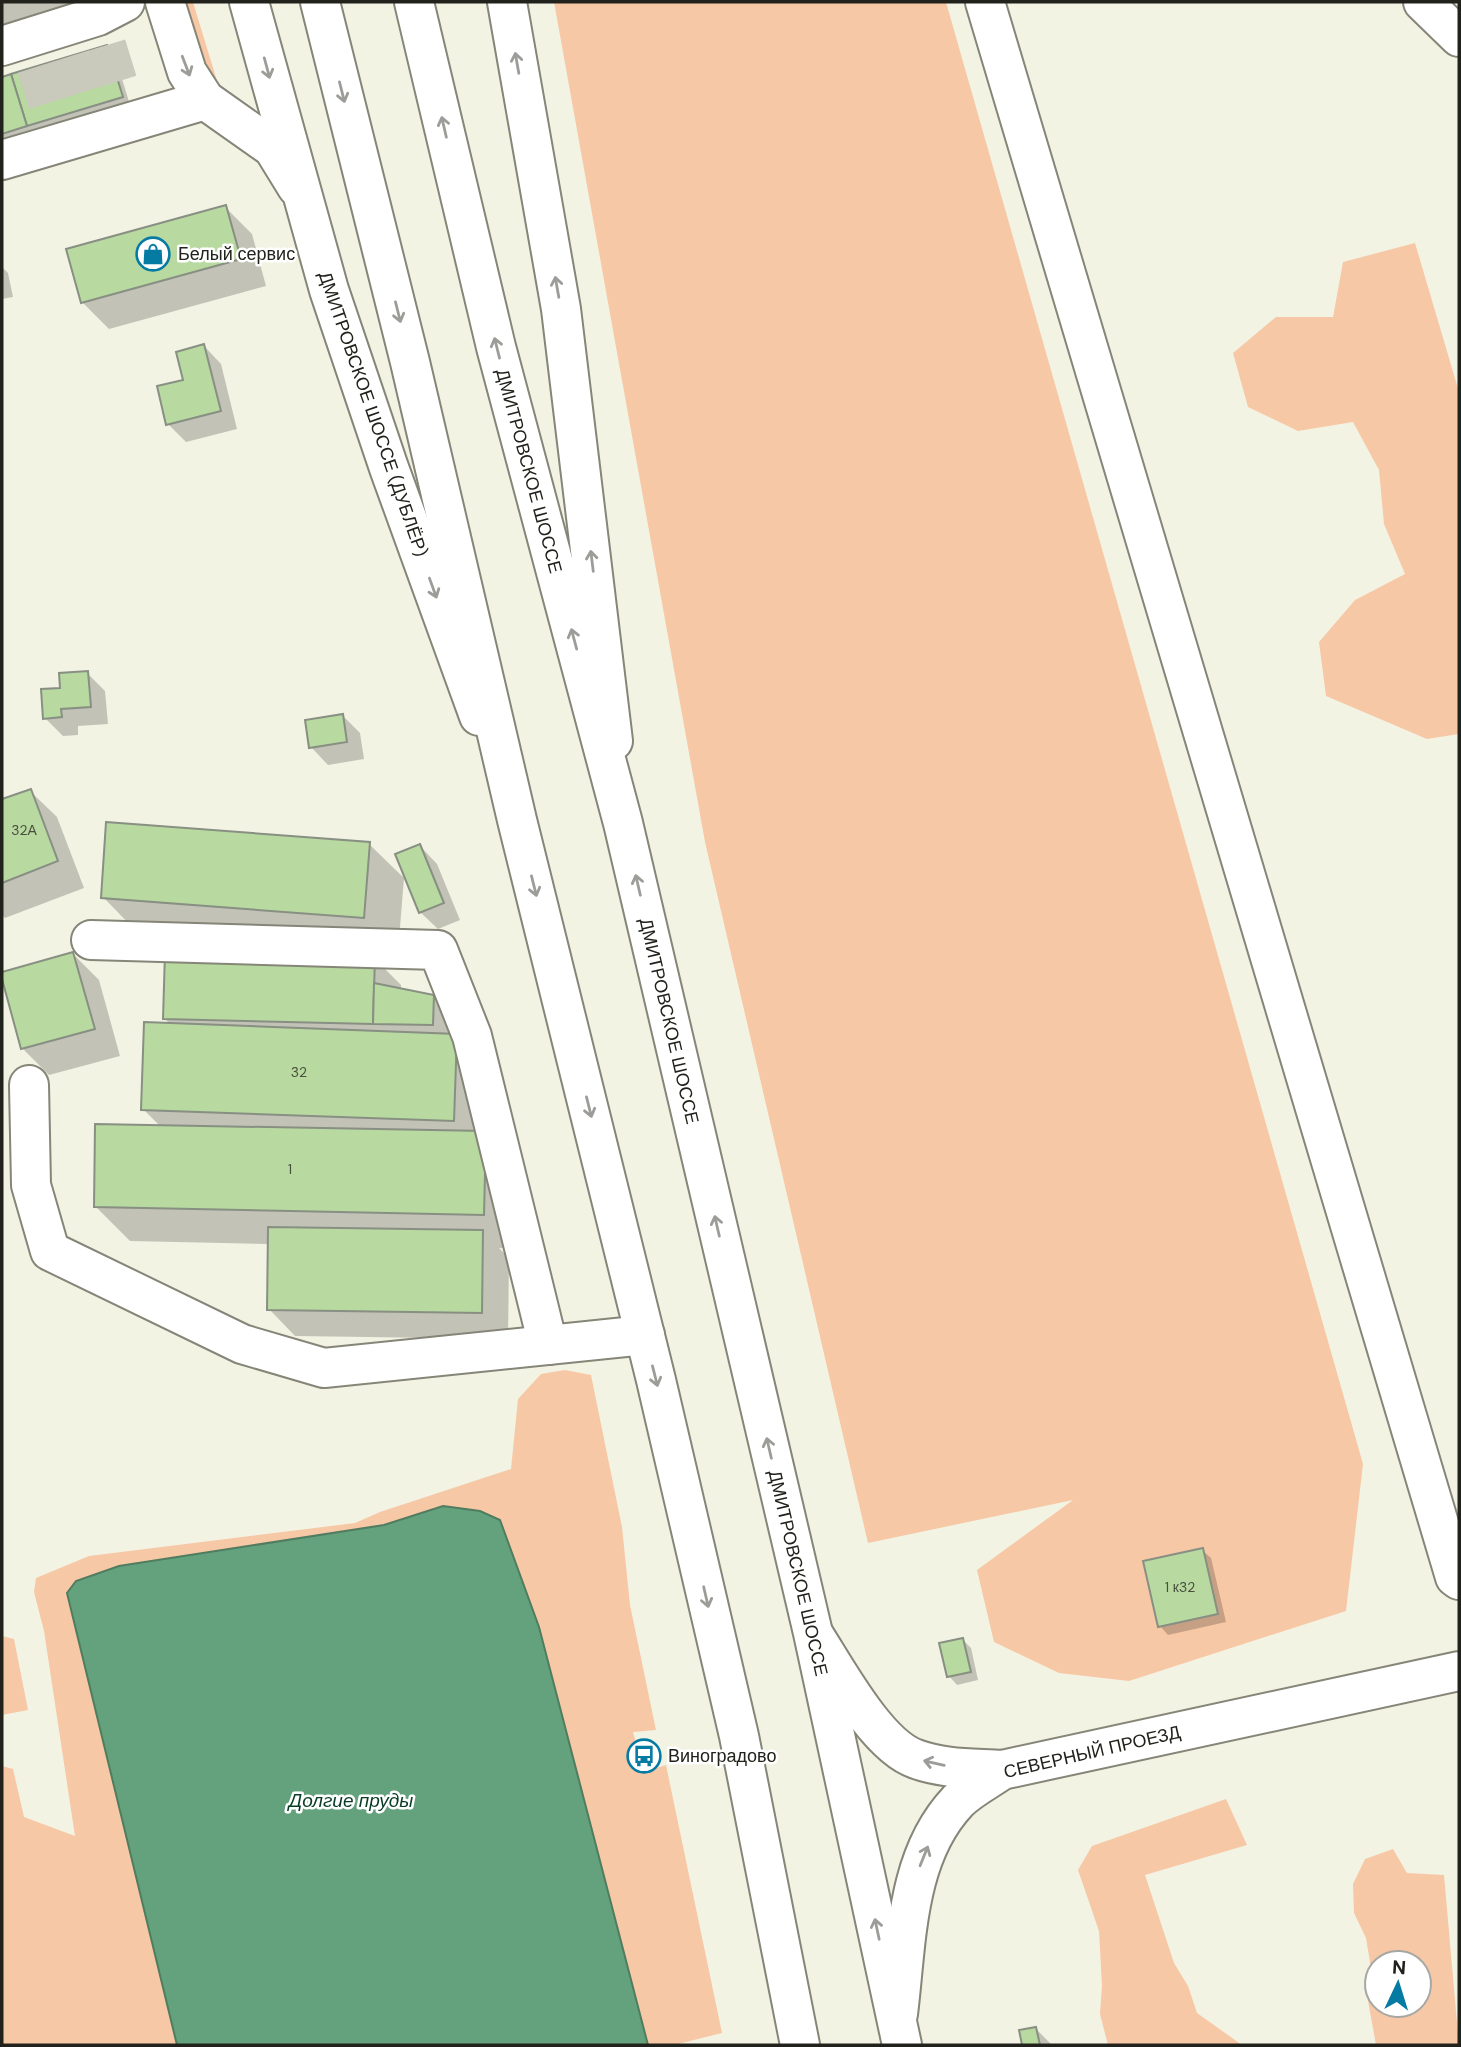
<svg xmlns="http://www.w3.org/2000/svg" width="1461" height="2047" font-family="'DM Sans',sans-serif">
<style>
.green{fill:#f7c8a6;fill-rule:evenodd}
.water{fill:#64a27d;stroke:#507c60;stroke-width:2}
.shadow{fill:#0003}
.building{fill:#b8d9a0;stroke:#888f83;stroke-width:2}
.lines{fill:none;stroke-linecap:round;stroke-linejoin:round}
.minor-tunnel{stroke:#c9c9bc;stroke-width:38;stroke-dasharray:38 19;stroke-linecap:butt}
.minor-casing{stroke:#858578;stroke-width:42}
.major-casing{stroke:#858578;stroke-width:42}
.highway-casing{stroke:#858578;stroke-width:42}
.minor{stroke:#fff;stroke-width:38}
.major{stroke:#fff;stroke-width:38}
.highway{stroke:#fff;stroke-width:38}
.oneway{stroke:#9c9c99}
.labels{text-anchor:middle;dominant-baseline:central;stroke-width:5;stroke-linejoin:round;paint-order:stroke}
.number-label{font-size:14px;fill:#48503d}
.poi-label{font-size:18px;fill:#22221c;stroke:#fff;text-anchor:start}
.street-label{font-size:18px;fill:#22221c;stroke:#fff}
.water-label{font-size:19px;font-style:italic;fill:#093c24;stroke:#fff}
</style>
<rect width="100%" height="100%" fill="#f3f3e4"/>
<g class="green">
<polygon points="179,2 193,2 217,81 206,76"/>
<polygon points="554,2 946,2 1363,1464 1346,1611 1129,1681 1059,1673 994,1642 977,1570 1073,1500 868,1543 705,842"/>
<polygon points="1415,243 1459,392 1459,734 1427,739 1326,696 1319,642 1355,600 1405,574 1384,524 1379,470 1353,422 1298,431 1248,407 1233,353 1276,317 1333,317 1343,262"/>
<polygon points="565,1370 591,1375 622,1527 630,1605 656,1730 633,1732 644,1772 666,1765 722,2033 674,2045 648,2045 539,1627 500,1520 443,1506 384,1525 119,1566 76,1581 67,1593 177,2045 2,2045 2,1766 13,1769 24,1817 75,1836 44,1631 34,1592 36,1578 89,1556 355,1523 380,1512 511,1469 518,1399 541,1374"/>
<polygon points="2,1636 14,1639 28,1710 2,1715"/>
<polygon points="1226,1799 1247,1845 1145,1875 1174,1963 1188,1986 1197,2013 1242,2045 1108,2045 1100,2014 1102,1986 1099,1931 1078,1870 1092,1846"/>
<path d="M 1393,1849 L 1407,1873 L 1444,1875 L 1459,2045 L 1376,2045 L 1368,2001 L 1371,1968 L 1366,1938 L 1354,1913 L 1353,1884 L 1365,1859 ZM 1377,1963 L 1419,1963 L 1419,2005 L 1377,2005 Z"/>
</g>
<polygon class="water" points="443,1506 480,1511 500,1520 539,1627 648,2045 177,2045 67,1593 76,1581 119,1566 384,1525"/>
<g class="shadow">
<polygon points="2,2 77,2 2,24"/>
<polygon points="106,47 115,56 130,105 17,152 2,137 2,79"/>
<polygon points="225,207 252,234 266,286 109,329 82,302"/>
<polygon points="2,267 8,273 13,297 2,299"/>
<polygon points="204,346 221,364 237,429 186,442 168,424 185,381"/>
<polygon points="87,673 105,691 108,724 78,726 78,735 63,736 45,718"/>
<polygon points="342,715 360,733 364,759 328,765 311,747"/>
<polygon points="30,791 57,817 84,888 5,918 2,915 2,801"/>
<polygon points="369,844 404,878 398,952 137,932 103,897"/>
<polygon points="420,846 437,864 460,920 438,929 420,912"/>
<polygon points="73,954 99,980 120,1056 49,1075 23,1049 2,973"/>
<polygon points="374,958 401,985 401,990 433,997 451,1015 518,1249 499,1248 509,1258 508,1339 295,1336 269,1309 269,1244 130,1241 95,1206 161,1127 143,1109 171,1025 165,1019"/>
<polygon points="1202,1550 1211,1558 1226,1622 1168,1635 1160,1626"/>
<polygon points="963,1640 971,1648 978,1680 957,1685 949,1676"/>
<polygon points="1036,2029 1052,2045 1024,2045 1021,2032"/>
</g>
<g class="building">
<polygon points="107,45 123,97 27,126 11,74"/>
<polygon points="11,74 27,126 2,134 2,77"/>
<polygon points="226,205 241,259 81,303 66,249"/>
<polygon points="204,344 221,411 166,425 157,386 183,380 176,352"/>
<polygon points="88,671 91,707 61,709 62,717 43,719 41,689 60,688 59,673"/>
<polygon points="343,714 347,742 309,748 305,720"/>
<polygon points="31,789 58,861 2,883 2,799"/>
<polygon points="106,822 370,842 364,918 101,898"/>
<polygon points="420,844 444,903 419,913 395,854"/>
<polygon points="73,952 95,1029 21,1049 2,979 2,972"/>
<polygon points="165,952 375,956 373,1024 163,1019"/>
<polygon points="374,983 434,995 433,1025 373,1024"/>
<polygon points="144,1022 457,1034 454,1121 141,1110"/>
<polygon points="95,1124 486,1131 484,1215 94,1207"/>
<polygon points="268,1227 483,1230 482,1313 267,1310"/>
<polygon points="1203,1548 1218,1614 1158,1627 1143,1561"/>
<polygon points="963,1638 971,1672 947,1677 939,1643"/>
<polygon points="1036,2027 1040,2045 1022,2045 1019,2030"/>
</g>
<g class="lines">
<g class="minor-tunnel">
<polyline points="107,45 123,97"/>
<polyline points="71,56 87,107"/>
<polyline points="36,67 52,118"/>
</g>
<defs>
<g id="minor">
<polyline points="165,2 187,72 205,100 273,148 297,187"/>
<polyline points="985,2 1455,1577 1459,1580"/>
<polyline points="1423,2 1459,37"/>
<polyline points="2,46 98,16 125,2"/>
<polyline points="2,160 205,100"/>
<polyline points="91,940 438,950 472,1036 548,1345"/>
<polyline points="29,1085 31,1185 50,1251 242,1344 324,1368 645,1335"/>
<path d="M 814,1635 C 836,1669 877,1746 916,1759 C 943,1769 973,1768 1002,1770"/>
<path d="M 898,2014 C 907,1942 905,1857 958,1801 C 970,1789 988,1780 1002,1770 L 1459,1671"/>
</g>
<g id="major">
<polyline points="249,2 329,290 389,468 479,716"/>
<polyline points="507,2 561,309 613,741"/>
</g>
<g id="highway">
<polyline points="320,2 410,362 517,820 656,1380 739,1736 800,2045"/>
<polyline points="414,2 496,347 623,823 813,1633 902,2045"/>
</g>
</defs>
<use href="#minor" class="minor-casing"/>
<use href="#major" class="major-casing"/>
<use href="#highway" class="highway-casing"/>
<use href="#minor" class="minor"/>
<use href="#major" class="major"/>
<use href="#highway" class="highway"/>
</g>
<defs><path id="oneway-shaft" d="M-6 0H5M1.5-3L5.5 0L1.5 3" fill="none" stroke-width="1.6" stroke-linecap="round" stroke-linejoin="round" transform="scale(1.75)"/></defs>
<g class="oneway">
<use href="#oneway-shaft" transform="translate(517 63) rotate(-100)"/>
<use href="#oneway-shaft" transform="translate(186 66) rotate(69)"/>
<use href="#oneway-shaft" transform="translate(267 68) rotate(75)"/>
<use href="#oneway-shaft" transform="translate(342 92) rotate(76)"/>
<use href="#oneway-shaft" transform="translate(444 127) rotate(-103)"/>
<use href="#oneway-shaft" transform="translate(557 287) rotate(-100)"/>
<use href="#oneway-shaft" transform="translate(398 312) rotate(76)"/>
<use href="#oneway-shaft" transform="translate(497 348) rotate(-104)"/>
<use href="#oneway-shaft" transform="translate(592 561) rotate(-97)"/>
<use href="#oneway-shaft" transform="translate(433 588) rotate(70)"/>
<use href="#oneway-shaft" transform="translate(574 639) rotate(-105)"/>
<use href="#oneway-shaft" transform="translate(638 885) rotate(-103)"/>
<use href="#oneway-shaft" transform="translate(534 886) rotate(76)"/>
<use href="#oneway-shaft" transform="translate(589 1107) rotate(76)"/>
<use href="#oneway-shaft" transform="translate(717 1226) rotate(-103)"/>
<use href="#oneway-shaft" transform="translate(655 1376) rotate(76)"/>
<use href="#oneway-shaft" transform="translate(769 1448) rotate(-103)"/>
<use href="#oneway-shaft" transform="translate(706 1597) rotate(77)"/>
<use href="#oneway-shaft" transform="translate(934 1763) rotate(-167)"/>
<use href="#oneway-shaft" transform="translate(924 1856) rotate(-68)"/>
<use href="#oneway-shaft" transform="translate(877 1929) rotate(-102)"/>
</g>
<defs>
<symbol id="shop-ring" viewBox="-11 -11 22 22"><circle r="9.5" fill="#fff" stroke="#057aa2" stroke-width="1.5"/><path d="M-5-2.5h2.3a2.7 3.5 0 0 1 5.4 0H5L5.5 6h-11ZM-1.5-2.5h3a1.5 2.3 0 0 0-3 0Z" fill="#057aa2"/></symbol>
<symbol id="bus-ring" viewBox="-11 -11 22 22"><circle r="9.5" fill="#fff" stroke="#057aa2" stroke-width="1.5"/><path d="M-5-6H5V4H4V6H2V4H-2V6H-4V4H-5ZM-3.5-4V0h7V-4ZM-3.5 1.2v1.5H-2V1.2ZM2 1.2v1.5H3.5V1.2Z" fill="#057aa2"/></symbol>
</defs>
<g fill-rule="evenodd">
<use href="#shop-ring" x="134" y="235" width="38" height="38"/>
<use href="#bus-ring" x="625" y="1737" width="38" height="38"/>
</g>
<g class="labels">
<g class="number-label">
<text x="24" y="830">32А</text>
<text x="299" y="1072">32</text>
<text x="290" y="1169">1</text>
<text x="1180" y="1587">1 к32</text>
</g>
<g class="poi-label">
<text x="178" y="254">Белый сервис</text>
<text x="668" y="1756">Виноградово</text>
</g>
<g class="street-label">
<text transform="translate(373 414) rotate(71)">ДМИТРОВСКОЕ ШОССЕ (ДУБЛЁР)</text>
<text transform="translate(529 471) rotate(75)">ДМИТРОВСКОЕ ШОССЕ</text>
<text transform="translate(669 1021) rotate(77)">ДМИТРОВСКОЕ ШОССЕ</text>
<text transform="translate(798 1573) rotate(77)">ДМИТРОВСКОЕ ШОССЕ</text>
<text transform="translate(1092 1752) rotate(-13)">СЕВЕРНЫЙ ПРОЕЗД</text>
</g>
<g class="water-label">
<text x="351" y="1800">Долгие пруды</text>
</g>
</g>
<rect width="1461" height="2047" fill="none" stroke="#22221c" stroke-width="7"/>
<g transform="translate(1398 1984) rotate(4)"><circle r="33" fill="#ffffff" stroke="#a7a7a4" stroke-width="2"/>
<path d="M0-5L12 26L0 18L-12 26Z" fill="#057aa2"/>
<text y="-10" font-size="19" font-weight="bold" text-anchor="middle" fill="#22221c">N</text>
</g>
</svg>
